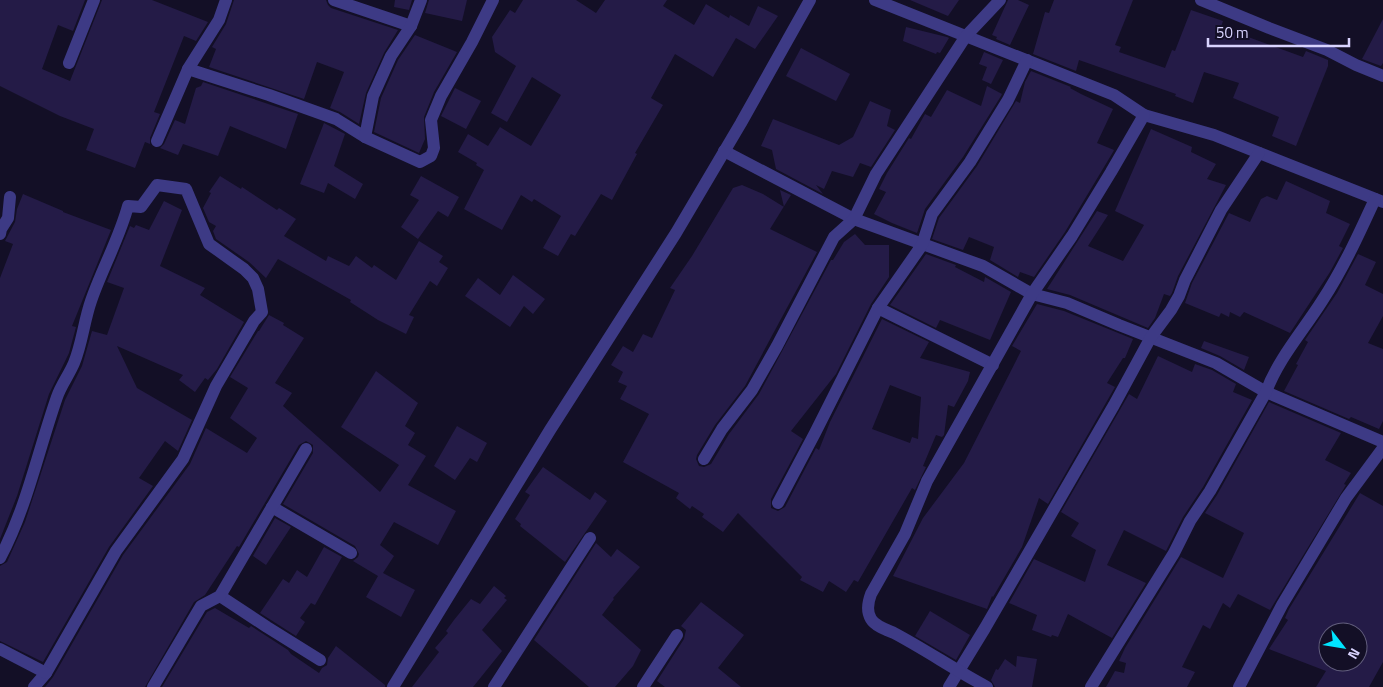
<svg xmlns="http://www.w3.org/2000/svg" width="1383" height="687" font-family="'Titillium Web',sans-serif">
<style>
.building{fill:#241b47;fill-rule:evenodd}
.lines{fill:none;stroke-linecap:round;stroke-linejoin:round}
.minor{stroke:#3d3a85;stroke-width:12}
</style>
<rect width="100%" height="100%" fill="#130f26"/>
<g class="building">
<polygon points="0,0 85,0 73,31 58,25 42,69 70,81 102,0 152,0 208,22 196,41 184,36 154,112 160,114 150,138 150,144 145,142 135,168 86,150 94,129 60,116 0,86"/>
<polygon points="234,0 326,0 328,5 331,8 398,30 384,53 366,93 359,124 340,112 330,108 344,72 317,62 304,99 209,67 216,49 212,47 226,24"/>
<polygon points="395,0 412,0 409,10 394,7"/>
<polygon points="429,0 467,0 462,21 425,13"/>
<polygon points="523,0 576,0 596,13 605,0 667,0 663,6 694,25 706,4 729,18 730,15 749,26 758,6 778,16 755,49 736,38 713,77 675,54 651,98 663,105 635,153 637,154 612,200 601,194 575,236 571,234 558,256 543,248 561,216 534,199 532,202 521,195 502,230 464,209 484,170 476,165 477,163 458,152 468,134 488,146 500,127 531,146 561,95 532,77 507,122 491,113 516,66 495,52 492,37 510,10 515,13"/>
<polygon points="910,0 959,0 948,16"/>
<polygon points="1008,0 1018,0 1029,5 1010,45 996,39 997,37 992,35"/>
<polygon points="1054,0 1133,0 1115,45 1121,47 1119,52 1165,68 1172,50 1175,51 1191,10 1223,21 1221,27 1303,57 1306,51 1328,60 1328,66 1296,146 1272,136 1279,117 1233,98 1239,83 1204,72 1193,103 1175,96 1176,94 1079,60 1076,71 1033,54 1045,12 1049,13"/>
<polygon points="1383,19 1383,63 1381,66 1362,59"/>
<polygon points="906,27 947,37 949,38 940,53 937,52 936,54 903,41"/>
<polygon points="415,35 457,52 434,92 424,117 425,139 419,153 374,132 381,98 398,60"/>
<polygon points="801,48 850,74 836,101 786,76"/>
<polygon points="984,52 1003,60 991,84 982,80 987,67 979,64"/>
<polygon points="1031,71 1071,87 1070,88 1081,94 1113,109 1097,143 1114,150 1113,152 1065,232 1034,277 1020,272 1018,277 990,260 994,247 969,237 963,250 932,239 939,218 977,166 1016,101 1020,103 1025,82"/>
<polygon points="203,82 298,114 286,149 230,126 218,156 183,144 178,155 160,148 164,144 175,120 185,124 196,88 201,86"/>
<polygon points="987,86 1002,94 1001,96 963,157 925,209 917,233 892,223 874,214 886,192 879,189 887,173 909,138 911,139 925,114 931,117 947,90 981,106"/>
<polygon points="455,88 481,101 466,129 441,116"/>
<polygon points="870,101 891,110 887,126 895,130 871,167 860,163 853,177 832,171 824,189 816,185 823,194 776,169 772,150 761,146 773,119 839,145 853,137"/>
<polygon points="324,123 345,134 334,166 363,184 355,199 328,183 324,193 300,184"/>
<polygon points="1151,129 1192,147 1191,152 1216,164 1207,179 1226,185 1178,276 1172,293 1170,296 1164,294 1155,318 1148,328 1070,295 1047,289 1097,211 1108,215 1088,246 1123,261 1144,225 1115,211"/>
<polygon points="220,176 241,189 242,187 277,210 279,208 296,219 284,236 326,261 328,256 349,266 356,256 372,268 374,265 396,280 419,241 443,256 439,262 448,268 437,286 430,281 409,315 414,317 406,334 378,320 350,302 351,300 278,259 266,278 249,262 216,239 213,231 216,226 209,222 203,208 211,193 209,192"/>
<polygon points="421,176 459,197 448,217 438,211 418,239 401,227 419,200 410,195"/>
<polygon points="1286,181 1330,201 1326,213 1350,224 1339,246 1343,248 1330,272 1290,333 1244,312 1240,317 1230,312 1229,317 1221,313 1219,317 1185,303 1192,283 1229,213 1250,222 1261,199 1267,196 1277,200"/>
<path d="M 742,185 L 763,194 L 784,207 L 780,190 L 791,195 L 770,229 L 817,252 L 745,386 L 715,425 L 697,455 L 696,459 L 699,466 L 704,467 L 711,464 L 729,434 L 759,394 L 831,260 L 833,260 L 844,242 L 855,234 L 865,245 L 889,245 L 889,277 L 871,304 L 836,374 L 791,431 L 803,439 L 771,499 L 771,508 L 778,511 L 785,507 L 816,448 L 819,450 L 830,422 L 882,319 L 929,342 L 920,358 L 970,372 L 968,381 L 954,407 L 948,405 L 944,435 L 942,437 L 936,435 L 923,466 L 926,467 L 915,490 L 912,488 L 858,582 L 854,580 L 846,592 L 829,581 L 823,592 L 800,580 L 802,577 L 738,513 L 723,532 L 702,517 L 704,514 L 692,506 L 690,509 L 676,498 L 679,493 L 623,462 L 649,414 L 620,399 L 627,386 L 618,382 L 623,372 L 611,365 L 623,346 L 633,352 L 643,334 L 652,338 L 675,290 L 670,288 L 692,256 L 733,188 ZM 890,385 L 921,397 L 918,439 L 912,437 L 910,443 L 872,429 Z"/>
<polygon points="23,194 63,211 63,212 111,230 72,326 76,327 69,353 49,394 17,496 0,539 0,278 13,244 5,241 15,222 17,209"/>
<polygon points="164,201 182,210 160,266 205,288 200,295 244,322 217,369 208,380 205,378 195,392 179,380 183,375 117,346 137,388 192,420 178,451 165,441 139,478 153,486 109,547 43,662 0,641 0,566 7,562 25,522 65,400 82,366 92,331 107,335 124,288 107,282 130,226 134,228 136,225 149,230"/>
<polygon points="926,254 956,265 955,267 984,282 985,277 1011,292 990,340 940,320 936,328 890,305"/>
<polygon points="1358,254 1376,262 1365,285 1383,294 1383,316 1368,343 1383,349 1383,421 1379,429 1351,417 1349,419 1284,391 1298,365 1296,364 1308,342 1305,340 1337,293"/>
<polygon points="513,275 545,299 533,314 524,306 510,327 465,296 478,278 500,295"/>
<polygon points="1037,304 1064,311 1133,339 1125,358 1123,358 1107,383 1115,387 1048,504 1039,498 1022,547 993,597 992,596 987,609 893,576 923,518 964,463 1021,351 1012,346"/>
<polygon points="269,315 284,323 283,325 304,338 275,383 292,393 283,406 380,492 399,465 341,427 376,371 418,403 405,426 415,433 408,445 426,456 408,485 456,511 438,545 394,522 380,545 394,556 383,573 415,590 401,617 366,597 378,576 353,561 358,557 359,554 355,546 283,504 313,453 313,445 306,441 299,445 239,547 237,546 205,595 194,602 145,687 45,687 53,677 123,555 190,464 206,428 247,453 257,438 230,418 248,388 230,377 258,331 259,331"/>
<polygon points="1204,341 1249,357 1244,370 1220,356 1201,348"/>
<polygon points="1158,356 1192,372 1195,364 1212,370 1236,384 1233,392 1252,400 1203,487 1183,517 1166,551 1124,530 1107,565 1146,583 1112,638 1068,614 1058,637 1052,635 1051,637 1032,630 1037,615 1009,603 1034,559 1085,582 1096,550 1071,536 1079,523 1061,512 1129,394 1137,399"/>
<polygon points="1269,402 1341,433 1325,460 1351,473 1344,484 1346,485 1270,610 1238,594 1230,608 1223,603 1210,629 1203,625 1182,667 1195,672 1187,687 1106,687 1115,671 1124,673 1126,663 1119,661 1125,648 1181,557 1223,578 1244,533 1205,513 1217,495"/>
<polygon points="457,426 487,443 477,462 470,458 455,480 434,466"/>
<polygon points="543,467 590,500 595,492 607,501 565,562 520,526 521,524 515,519 530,495 525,492"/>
<path d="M 1360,493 L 1383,506 L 1383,662 L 1369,687 L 1316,687 L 1326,671 L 1269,649 L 1288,620 L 1285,618 L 1289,609 ZM 1328,632 L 1358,632 L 1358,662 L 1331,662 L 1328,668 Z"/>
<polygon points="275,518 291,527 266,565 253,556"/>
<polygon points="596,543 611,557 617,549 640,567 613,598 614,599 602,615 641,650 633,666 615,687 589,687 534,640"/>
<polygon points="324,547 342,557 315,605 311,603 300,618 305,622 296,636 260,613 283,579 289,583 297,570 307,577"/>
<polygon points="494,586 506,596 504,598 507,600 482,630 502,651 473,687 412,687 439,652 435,648 448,633 446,631 454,620 471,599 480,604"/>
<polygon points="701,602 744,635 718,668 741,687 665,687 657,681 684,639 686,630 681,626"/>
<polygon points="215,608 249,628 251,626 288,650 291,654 319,673 322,668 327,665 328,658 336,646 385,685 385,687 162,687 207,612"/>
<polygon points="930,611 970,635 956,660 915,636"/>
<polygon points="1017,656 1037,659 1032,687 995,687 991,680 996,669 998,670 1005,659 1016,667"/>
</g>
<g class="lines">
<g class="minor">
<polyline points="334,0 411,26"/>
<polyline points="875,0 1114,95 1144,115 1214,135 1383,202"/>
<polyline points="1201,0 1269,28 1327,50 1356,65 1383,76"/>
<polyline points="69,63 94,0"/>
<polyline points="188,69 269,95 336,119 365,137 420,162 431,156 434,148 431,120 441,96 472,42 493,0"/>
<polyline points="365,137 373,96 391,56 411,26 421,0"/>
<polyline points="157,141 188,69 219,20 226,0"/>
<polyline points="724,151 854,219 983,266 1032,294 1067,303 1119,325 1216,363 1266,392 1383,442"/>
<polyline points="0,234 1,229 8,218 10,197"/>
<polyline points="878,308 993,365"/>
<polyline points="704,459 722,429 752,390 777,346 834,237 854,219 876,174 966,36 1000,0"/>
<polyline points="778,503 815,433 878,308 922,245 932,214 970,162 1008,100 1027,60"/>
<polyline points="272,507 351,553"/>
<path d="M 0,558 C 27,507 38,451 57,397 C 61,385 69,375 74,363 C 82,344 84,321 91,301 C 102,269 119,239 128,206 L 141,207 L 157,185 L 186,189 L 209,244 L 244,269 L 253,278 L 258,289 L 262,312 L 254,321 L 216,386 L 183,459 L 116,551 L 46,673 L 34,687"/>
<polyline points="220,596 267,627 320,660"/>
<polyline points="0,649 46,673"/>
<polyline points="153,687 201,606 220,596 306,449"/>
<polyline points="393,687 550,430 676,233 741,123 810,0"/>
<polyline points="494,687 590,538"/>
<polyline points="643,687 677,635"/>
<polyline points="949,687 985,628 1114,405 1151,337 1171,310 1179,296 1185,280 1221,210 1259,153"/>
<path d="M 987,687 C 955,670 926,650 894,633 C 887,630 875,626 871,619 C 866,611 868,602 871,594 L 905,534 L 927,481 L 1032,294 L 1072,236 L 1111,172 L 1144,115"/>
<path d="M 1091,687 L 1174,553 L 1190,521 L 1210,491 L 1266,392 C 1278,359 1303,331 1322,301 C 1343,269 1359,234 1375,199"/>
<polyline points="1239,687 1282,605 1346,498 1383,448"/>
</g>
</g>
<g transform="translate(1343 647) rotate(121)"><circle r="24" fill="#130f26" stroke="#625e7d"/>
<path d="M0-4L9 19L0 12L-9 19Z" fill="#00e5ff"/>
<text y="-8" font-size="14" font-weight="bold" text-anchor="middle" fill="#d9d4ff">N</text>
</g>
<path d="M1208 38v8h141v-8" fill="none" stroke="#d9d4ff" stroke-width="2.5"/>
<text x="1216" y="38" font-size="15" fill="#d9d4ff" stroke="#130f26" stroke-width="4" paint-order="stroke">50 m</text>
</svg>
